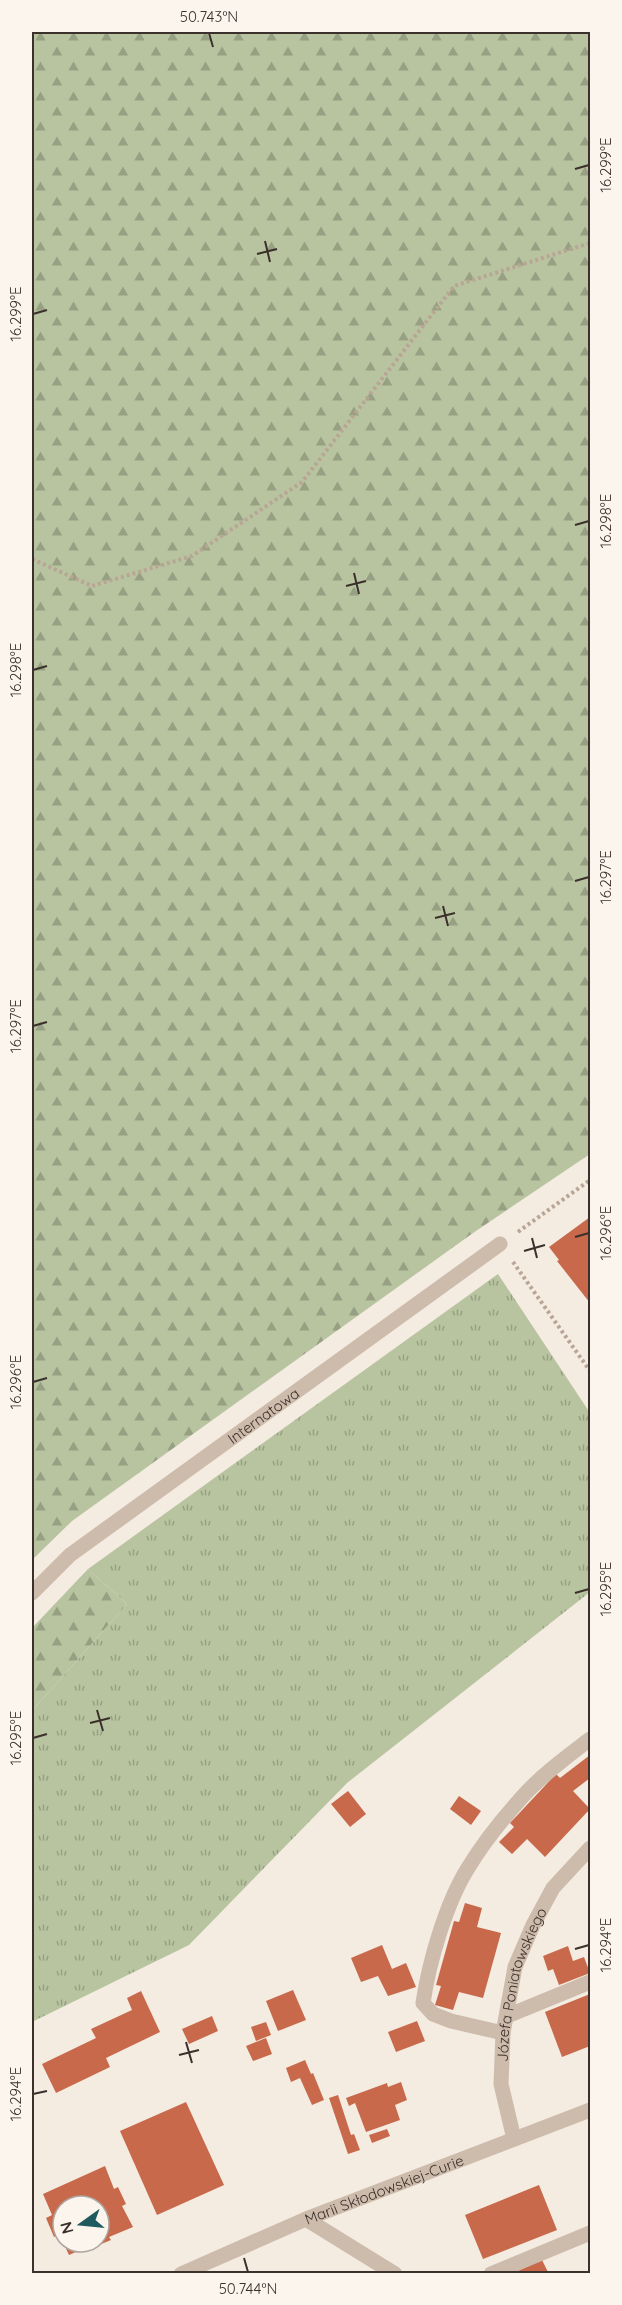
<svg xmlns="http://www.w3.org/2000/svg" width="622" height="2305" font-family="Quicksand,sans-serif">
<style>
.grass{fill:url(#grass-tufts)}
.forest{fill:url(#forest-firs)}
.building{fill:#c8694b}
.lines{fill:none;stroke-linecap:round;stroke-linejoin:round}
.path{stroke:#b9a596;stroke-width:4;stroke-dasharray:3 3;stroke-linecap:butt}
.service{stroke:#cdbbac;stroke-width:15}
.minor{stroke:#cdbbac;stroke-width:15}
.ticks{fill:none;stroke:#3b302b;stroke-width:2}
.labels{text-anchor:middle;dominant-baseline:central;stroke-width:5;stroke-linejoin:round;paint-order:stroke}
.street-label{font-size:15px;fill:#3b302b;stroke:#fbf5ee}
.neatline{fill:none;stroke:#3b302b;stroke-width:2}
.ticks-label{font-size:15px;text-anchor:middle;fill:#3b302b}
</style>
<defs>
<pattern id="grass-tufts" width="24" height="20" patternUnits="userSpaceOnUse" patternTransform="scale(1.5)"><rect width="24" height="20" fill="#b8c4a0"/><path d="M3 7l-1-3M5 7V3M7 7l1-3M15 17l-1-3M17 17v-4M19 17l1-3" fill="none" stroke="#97a083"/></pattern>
<pattern id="forest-firs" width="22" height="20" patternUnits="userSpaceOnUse" patternTransform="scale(1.5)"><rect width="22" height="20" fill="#b8c4a0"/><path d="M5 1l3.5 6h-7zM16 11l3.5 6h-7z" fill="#97a083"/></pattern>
</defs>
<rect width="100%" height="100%" fill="#f4ebe1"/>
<polygon class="grass" points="498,1274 590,1413 590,1592 347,1783 189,1945 32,2022 32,1711 127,1604 88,1569"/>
<g class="forest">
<polygon points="32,32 590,32 590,1154 473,1233 72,1521 32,1560"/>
<polygon points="88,1569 127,1604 32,1711 32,1628"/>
</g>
<g class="building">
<polygon points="590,1217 590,1303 557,1261 559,1260 549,1247"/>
<polygon points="590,1755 590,1778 573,1791 590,1809 545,1857 527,1839 512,1854 499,1842 514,1827 510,1823 556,1774 560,1778"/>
<polygon points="348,1791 366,1814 350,1827 331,1804"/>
<polygon points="459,1796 481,1811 471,1825 450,1809"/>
<polygon points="465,1903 482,1908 477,1927 501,1933 483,1998 459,1992 453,2010 435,2005 441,1986 436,1985 454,1921 459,1922"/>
<polygon points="382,1945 392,1969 406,1963 416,1987 388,1996 378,1976 361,1982 351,1958"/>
<polygon points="568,1946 573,1961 584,1957 590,1973 559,1985 553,1969 548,1971 543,1956"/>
<polygon points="293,1990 306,2020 278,2031 266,2001"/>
<polygon points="141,1991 160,2032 106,2058 110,2067 56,2093 42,2064 96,2038 91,2029 132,2010 127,1998"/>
<polygon points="590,1994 590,2046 562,2057 545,2012"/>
<polygon points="212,2016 218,2031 189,2044 182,2029"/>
<polygon points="417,2021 425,2041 396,2052 388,2032"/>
<polygon points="266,2022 271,2035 256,2041 251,2027"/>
<polygon points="266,2038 272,2054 253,2061 246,2046"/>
<polygon points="305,2060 311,2074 313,2073 324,2100 312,2105 300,2078 291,2082 286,2068"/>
<polygon points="401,2082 407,2100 395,2105 400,2120 366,2132 355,2103 349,2106 346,2098 387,2083 388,2087"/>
<polygon points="338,2095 351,2135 354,2134 360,2150 348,2154 329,2098"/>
<polygon points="186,2102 224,2185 157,2215 120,2131"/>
<polygon points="387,2129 390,2136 372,2143 369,2135"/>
<polygon points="105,2166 114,2189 118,2187 126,2204 122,2206 133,2227 109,2237 111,2240 94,2247 94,2244 69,2255 63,2242 99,2242 99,2206 63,2206 63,2241 59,2234 54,2237 46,2218 52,2215 43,2194"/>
<polygon points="539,2185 557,2230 483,2259 465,2215"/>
<polygon points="542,2260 548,2272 511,2274"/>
</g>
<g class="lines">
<g class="path">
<polyline points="32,559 92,586 192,556 302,482 454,286 590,243"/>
<polyline points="518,1232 590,1180"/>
<polyline points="513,1262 590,1371"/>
</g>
<path class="service" d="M 503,2033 L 451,2021 L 433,2014 L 423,2003 C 429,1962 446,1903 468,1868 C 483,1843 504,1817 524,1795 C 543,1774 568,1756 590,1739"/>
<g class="minor">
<path id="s1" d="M 32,1593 L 70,1555 L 500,1244"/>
<polyline points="507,2016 590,1982"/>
<path id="s2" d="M 514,2139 L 501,2084 L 503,2033 L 515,1967 L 533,1925 L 553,1888 L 590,1848"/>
<polyline points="306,2219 395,2274"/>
<path id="s3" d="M 181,2274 L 306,2219 L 590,2110"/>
<polyline points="491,2274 590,2233"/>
</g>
</g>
<path class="ticks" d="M 209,33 L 213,47M 575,169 L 589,165M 265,241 L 270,262M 257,254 L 277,249M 33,314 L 47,310M 575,525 L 589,521M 354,573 L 359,594M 346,586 L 366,581M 33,670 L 47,666M 575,881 L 589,877M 443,906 L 448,926M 435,918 L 455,913M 33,1026 L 47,1022M 575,1237 L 589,1233M 532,1238 L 537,1258M 524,1251 L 545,1245M 33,1382 L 47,1378M 575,1593 L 589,1589M 97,1710 L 103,1731M 90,1723 L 110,1718M 33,1738 L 47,1734M 575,1949 L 589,1945M 186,2042 L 192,2063M 179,2055 L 199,2050M 33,2094 L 47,2091M 244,2258 L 248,2272"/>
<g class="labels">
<g class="street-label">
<text stroke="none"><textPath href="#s1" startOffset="292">Internatowa</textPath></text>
<text stroke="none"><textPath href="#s2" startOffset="159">Józefa Poniatowskiego</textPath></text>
<text stroke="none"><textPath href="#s3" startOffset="220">Marii Skłodowskiej-Curie</textPath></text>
</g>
</g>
<rect width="622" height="2305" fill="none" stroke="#fbf5ee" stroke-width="66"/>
<g transform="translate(81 2224) rotate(255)"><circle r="28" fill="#fbf5ee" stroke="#aea6a0" stroke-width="1.5"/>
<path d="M0-4.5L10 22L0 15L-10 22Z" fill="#1f5a5e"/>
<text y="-9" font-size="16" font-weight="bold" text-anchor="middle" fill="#3b302b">N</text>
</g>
<rect x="33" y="33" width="556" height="2239" class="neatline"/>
<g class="ticks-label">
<text x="209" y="22">50.743°N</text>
<text transform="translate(606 165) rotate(-90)" y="5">16.299°E</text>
<text transform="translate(16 314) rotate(-90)" y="5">16.299°E</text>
<text transform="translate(606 521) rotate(-90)" y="5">16.298°E</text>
<text transform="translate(16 670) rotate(-90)" y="5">16.298°E</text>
<text transform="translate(606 877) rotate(-90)" y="5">16.297°E</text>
<text transform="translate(16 1026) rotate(-90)" y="5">16.297°E</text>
<text transform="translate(606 1233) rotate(-90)" y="5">16.296°E</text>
<text transform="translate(16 1382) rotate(-90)" y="5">16.296°E</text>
<text transform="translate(606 1589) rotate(-90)" y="5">16.295°E</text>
<text transform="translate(16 1738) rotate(-90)" y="5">16.295°E</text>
<text transform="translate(606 1945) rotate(-90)" y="5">16.294°E</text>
<text transform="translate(16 2094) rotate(-90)" y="5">16.294°E</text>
<text x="248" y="2294">50.744°N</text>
</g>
</svg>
